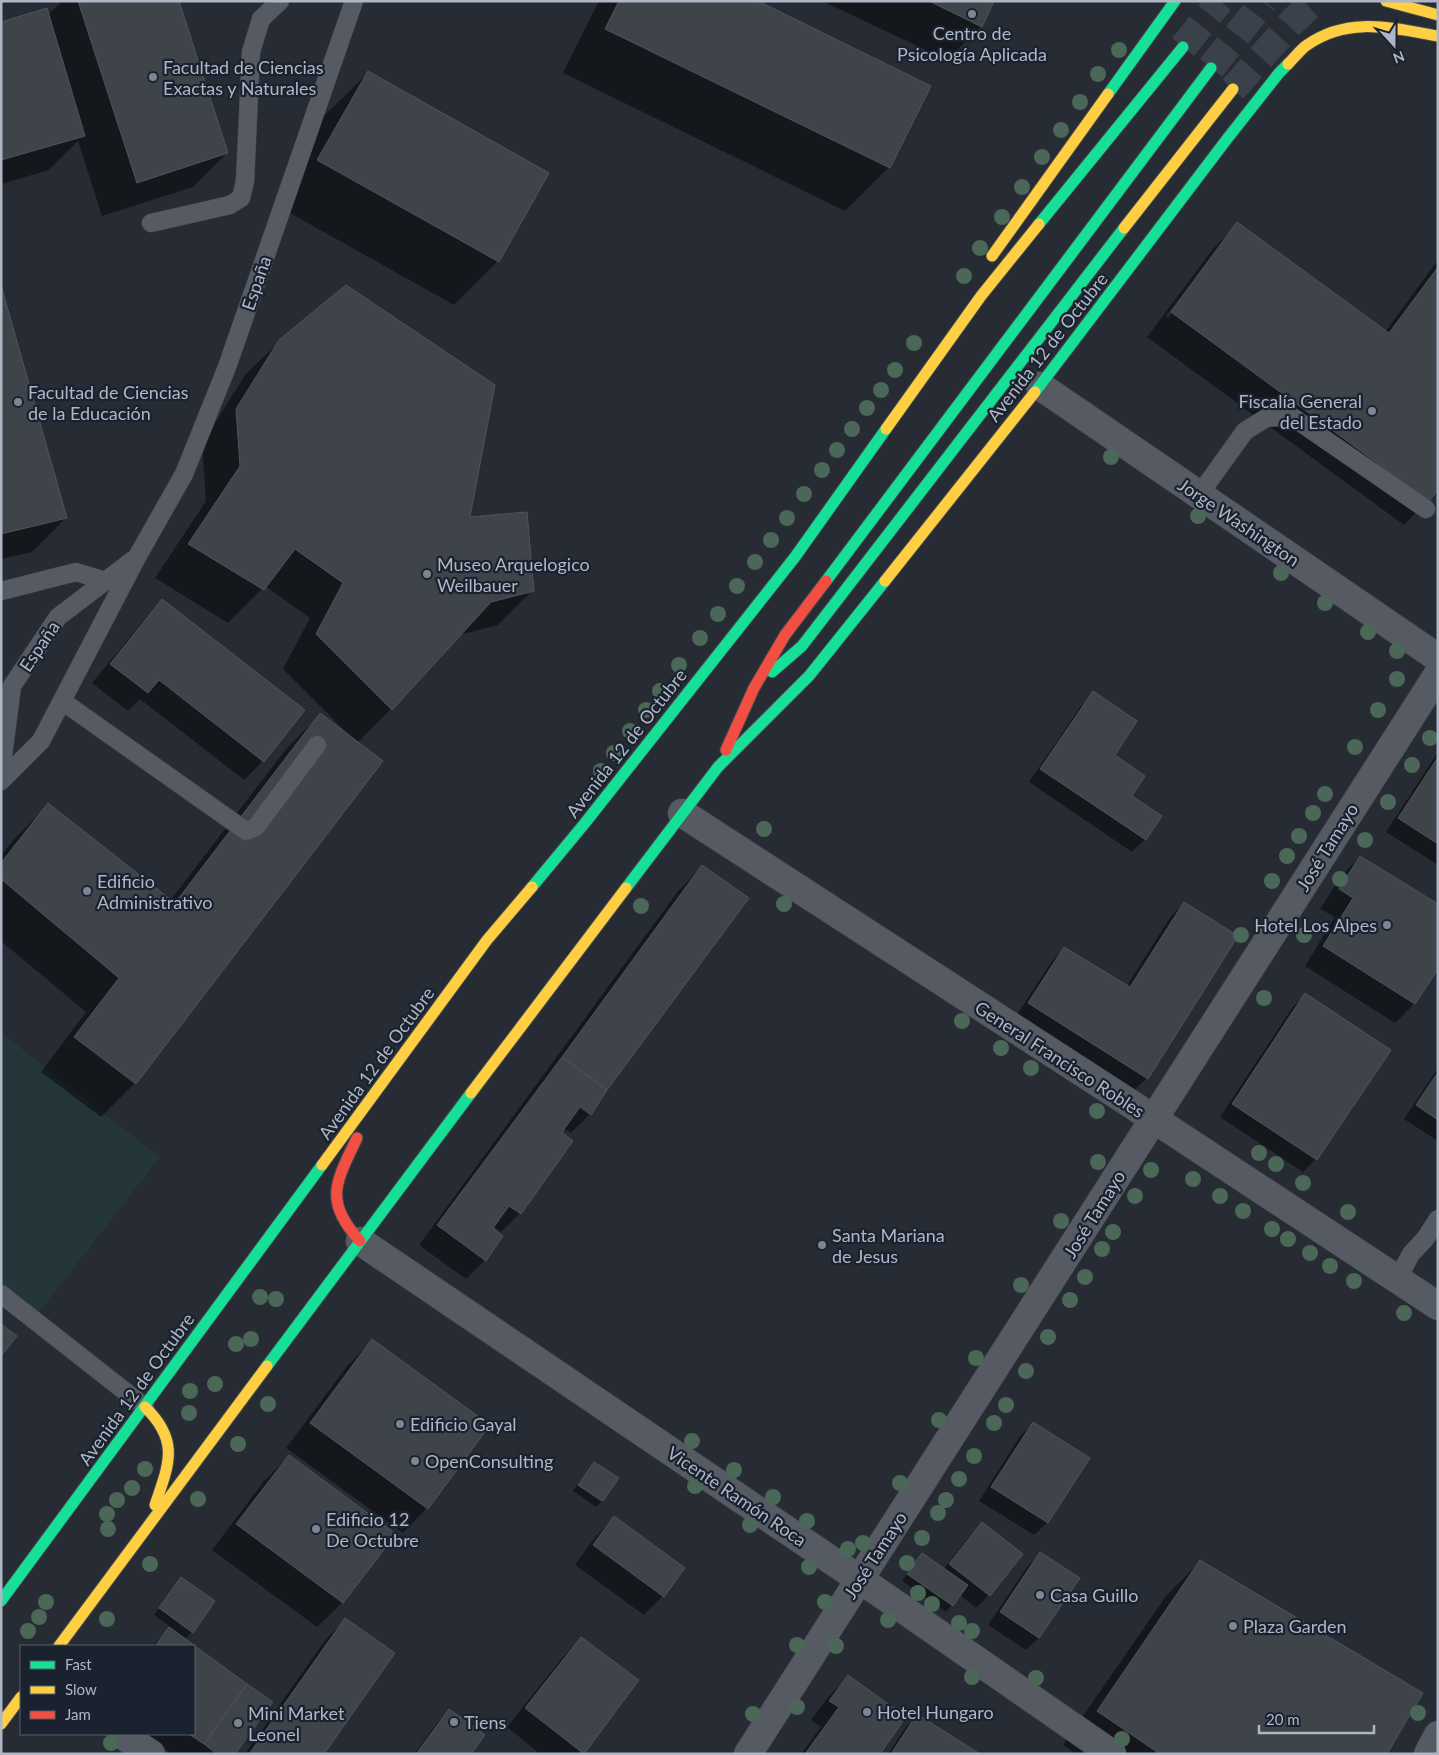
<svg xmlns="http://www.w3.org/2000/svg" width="1439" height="1755" font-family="Lato,sans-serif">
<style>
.green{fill:#24363a}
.shadow{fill:#0007;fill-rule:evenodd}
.building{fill:#3f444b;stroke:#4e545c}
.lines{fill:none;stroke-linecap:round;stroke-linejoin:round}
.secondary-tunnel{stroke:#3b414a;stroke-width:28;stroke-dasharray:28 14;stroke-linecap:butt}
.primary-tunnel{stroke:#3b414a;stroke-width:28;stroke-dasharray:28 14;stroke-linecap:butt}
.lane-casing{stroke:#44484f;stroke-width:19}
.street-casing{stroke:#44484f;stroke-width:29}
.fast-casing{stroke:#44484f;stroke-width:13}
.slow-casing{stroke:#44484f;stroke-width:13}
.jam-casing{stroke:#44484f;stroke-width:13}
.lane{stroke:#565a62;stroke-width:18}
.street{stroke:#565a62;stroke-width:28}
.fast{stroke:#16e098;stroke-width:11}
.slow{stroke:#ffcf43;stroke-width:11}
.jam{stroke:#f24e42;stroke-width:11}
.tree{fill:#4a6757}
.poi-dot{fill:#7f8693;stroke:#1a222f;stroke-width:2}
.labels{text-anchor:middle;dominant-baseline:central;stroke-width:4.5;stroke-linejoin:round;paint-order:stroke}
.poi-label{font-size:18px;fill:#afb7c6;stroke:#1a222f;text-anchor:start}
.street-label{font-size:18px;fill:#afb7c6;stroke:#1a222f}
</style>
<rect width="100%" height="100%" fill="#272c34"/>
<polygon class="green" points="1,1033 160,1157 35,1317 1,1293"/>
<g class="shadow">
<polygon points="62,1 178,1 227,153 193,187 102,216 78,141 49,170 1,184 1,23 48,15"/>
<polygon points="599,1 755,1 889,167 845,211 563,73"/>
<polygon points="822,1 993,1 981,26 947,60"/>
<polygon points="368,73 548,173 498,261 454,305 274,204 324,116"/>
<path d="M 1238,224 L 1385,332 L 1438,260 L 1438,488 L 1428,500 L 1404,525 L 1147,337 L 1213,249 ZM 1216,250 L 1219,250 L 1168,318 L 1166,316 Z"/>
<polygon points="1,290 66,518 32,552 1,559"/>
<polygon points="280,341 469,518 532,591 498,625 459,635 391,709 357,743 381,761 135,1083 101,1117 41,1072 86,1012 1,941 1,855 14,839 48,805 170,901 286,749 320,715 347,735 348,734 283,669 310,618 265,586 228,623 155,578 206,501 202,444 245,375"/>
<polygon points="163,601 263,761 244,780 140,699 128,711 92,683 144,620"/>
<polygon points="1093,693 1113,755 1145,839 1132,852 1029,782 1081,706"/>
<polygon points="1438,752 1438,865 1386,832"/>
<polygon points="1360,857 1414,1004 1395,1023 1305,966 1335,917 1320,909 1341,876"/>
<polygon points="702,867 606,1090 590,1114 571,1133 563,1128 520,1213 501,1232 493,1226 491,1229 502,1237 485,1260 466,1279 419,1245 678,891"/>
<polygon points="1184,904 1147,1078 1134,1090 1016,1016 1052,961 1064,948 1126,987 1171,916"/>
<polygon points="1305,995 1316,1159 1303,1172 1220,1117 1292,1008"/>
<polygon points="1438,1068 1438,1141 1404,1119"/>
<polygon points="372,1341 427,1508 403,1533 286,1448 348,1365"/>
<polygon points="1033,1424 1088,1458 1047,1523 1034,1535 979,1501 1020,1436"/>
<polygon points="289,1456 394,1534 342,1603 317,1627 212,1550 264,1481"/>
<polygon points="594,1463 603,1500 578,1483"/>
<polygon points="577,1485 601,1502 596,1507 573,1491"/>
<polygon points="614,1518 663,1596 644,1615 575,1565 595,1537"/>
<polygon points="982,1524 989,1595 976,1608 960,1595 946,1612 902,1581 922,1555 943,1570 969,1537"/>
<polygon points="1040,1554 1039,1638 1026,1650 988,1625 1027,1567"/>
<polygon points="1200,1562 1385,1754 1076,1754 1063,1745 1166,1596"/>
<polygon points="181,1579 192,1632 186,1638 154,1615"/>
<polygon points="345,1620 322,1754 245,1754 326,1639"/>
<polygon points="169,1629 193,1646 152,1646"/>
<polygon points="581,1638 637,1681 583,1754 540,1754 507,1727 562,1658"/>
<polygon points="194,1647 271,1703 234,1754 172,1754 144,1734 194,1734"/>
<polygon points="848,1677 878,1754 801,1754 821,1727 811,1720 829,1696"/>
<polygon points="449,1711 469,1754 414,1754 437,1723"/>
<polygon points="918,1715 978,1754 888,1754 905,1728"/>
</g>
<g class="building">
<polygon points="78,1 179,1 228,153 137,183"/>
<polygon points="619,1 758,1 931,86 890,168 605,29"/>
<polygon points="929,1 994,1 982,27"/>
<polygon points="47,8 85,136 1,160 1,22"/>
<polygon points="368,71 549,173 499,262 317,160"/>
<polygon points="1237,222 1389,333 1438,267 1438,490 1429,501 1171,312"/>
<polygon points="1,285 67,518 1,534"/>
<polygon points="346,285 495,385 470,517 527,512 534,591 491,602 392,710 316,634 343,583 295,549 264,590 188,544 240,466 236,409 279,340"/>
<polygon points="162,599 305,710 264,762 159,680 148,693 110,664"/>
<polygon points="1093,691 1137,721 1115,755 1145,776 1132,796 1162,816 1146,840 1040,769"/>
<polygon points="320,713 383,761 136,1084 74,1037 119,978 1,879 1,863 48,803 175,903"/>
<polygon points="1438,757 1438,844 1398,818"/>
<polygon points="1360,856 1438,904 1438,969 1415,1004 1323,946 1353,898 1339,889"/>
<polygon points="702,865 749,898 607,1090 562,1057"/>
<polygon points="1184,902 1238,936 1148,1079 1028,1003 1064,947 1130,987"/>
<polygon points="1305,993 1391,1050 1317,1160 1232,1104"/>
<polygon points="562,1057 607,1090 591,1115 580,1107 562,1132 573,1141 521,1214 509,1206 493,1228 503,1236 486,1261 437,1225"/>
<polygon points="1438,1072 1438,1120 1416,1105"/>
<polygon points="1,1324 17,1336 1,1356"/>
<polygon points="372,1339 490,1425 428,1509 310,1423"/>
<polygon points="1033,1422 1090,1458 1048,1523 991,1487"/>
<polygon points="289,1455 396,1534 343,1603 236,1524"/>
<polygon points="594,1462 619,1478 603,1501 578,1485"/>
<polygon points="614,1516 685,1568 664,1597 593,1545"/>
<polygon points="982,1522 1023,1554 990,1596 949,1564"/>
<polygon points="1040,1552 1080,1578 1039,1638 1000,1612"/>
<polygon points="922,1553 968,1585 953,1606 907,1574"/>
<polygon points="1200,1560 1423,1693 1387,1754 1160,1754 1097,1711"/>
<polygon points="181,1577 215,1601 193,1633 159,1608"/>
<polygon points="345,1618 395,1653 324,1754 249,1754"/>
<polygon points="169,1627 247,1684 204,1744 189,1734 194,1734 194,1646 155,1646"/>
<polygon points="581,1637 639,1680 584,1754 525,1708"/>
<polygon points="848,1675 906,1717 880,1754 805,1754 839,1707 829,1701"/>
<polygon points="247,1684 273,1702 235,1754 217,1754 204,1744"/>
<polygon points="449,1709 485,1735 471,1754 416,1754"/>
<polygon points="917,1714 980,1754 891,1754"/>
</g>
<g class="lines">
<g class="secondary-tunnel">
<polyline points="1183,47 1220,1"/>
<polyline points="1211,68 1264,1"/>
</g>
<polyline class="primary-tunnel" points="1233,89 1294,20 1315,1"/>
<defs>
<g id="lane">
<polyline points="151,223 230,205 241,198 245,181 251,52 261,19 280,1"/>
<polyline points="1199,495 1245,431 1266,418 1291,416 1426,509"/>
<polyline points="1,591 76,572 106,581"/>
<polyline points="62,701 246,831 256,827 317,745"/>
<polyline points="1,772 12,686 58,617 133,560"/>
<polyline points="1,781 41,741 137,557 184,474 227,367 354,1"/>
<polyline points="1397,1280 1411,1254 1425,1239 1438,1219"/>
<polyline points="1,1294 145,1407"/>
</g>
<g id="street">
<polyline points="1040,386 1438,658"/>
<polyline points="682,813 1131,1104 1438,1306"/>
<polyline points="360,1241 887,1598 1112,1754"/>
<polyline points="121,1734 151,1754"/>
<polyline points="748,1754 1438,674"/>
<polyline points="1428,1754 1438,1735"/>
</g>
<g id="fast">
<polyline points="1108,94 1175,1"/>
<polyline points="1039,224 1183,47"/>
<polyline points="1035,392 1227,139 1279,73 1288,64"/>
<polyline points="826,581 1211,68"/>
<polyline points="772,672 802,646 1124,228"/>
<polyline points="532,887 585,823 795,557 886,429"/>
<polyline points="626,888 718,767 809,676 885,581"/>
<polyline points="267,1366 471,1093"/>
<polyline points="1,1601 322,1165"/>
</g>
<g id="slow">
<polyline points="1386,1 1438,15"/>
<path d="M 1288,64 C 1294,58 1300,50 1307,45 C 1348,16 1392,28 1438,36"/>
<polyline points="1124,228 1233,89"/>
<polyline points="992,256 1108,94"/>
<polyline points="886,429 981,296 1039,224"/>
<polyline points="885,581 1035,392"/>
<polyline points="471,1093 626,888"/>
<polyline points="322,1165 487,940 532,887"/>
<path d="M 145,1407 C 180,1441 169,1464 155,1505"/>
<polyline points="59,1646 267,1366"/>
<polyline points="1,1724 21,1697"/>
</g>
<g id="jam">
<polyline points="726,750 754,688 785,635 826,581"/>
<path d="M 357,1138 C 336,1182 323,1201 360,1241"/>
</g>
</defs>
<use href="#lane" class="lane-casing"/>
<use href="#street" class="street-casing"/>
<use href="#fast" class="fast-casing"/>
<use href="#slow" class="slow-casing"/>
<use href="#jam" class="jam-casing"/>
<use href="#lane" class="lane"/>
<use href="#street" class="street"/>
<use href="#fast" class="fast"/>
<use href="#slow" class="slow"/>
<use href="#jam" class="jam"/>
</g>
<g class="tree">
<circle cx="1119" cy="50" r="8"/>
<circle cx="1098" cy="74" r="8"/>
<circle cx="1080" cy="102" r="8"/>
<circle cx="1061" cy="130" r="8"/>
<circle cx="1042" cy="157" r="8"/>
<circle cx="1022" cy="187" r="8"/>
<circle cx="1002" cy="217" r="8"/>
<circle cx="980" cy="248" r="8"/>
<circle cx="964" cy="276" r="8"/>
<circle cx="914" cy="343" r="8"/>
<circle cx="895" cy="370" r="8"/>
<circle cx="881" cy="390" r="8"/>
<circle cx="867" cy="408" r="8"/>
<circle cx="852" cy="429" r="8"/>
<circle cx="837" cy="450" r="8"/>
<circle cx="1111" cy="457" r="8"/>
<circle cx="822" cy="470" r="8"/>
<circle cx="804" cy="494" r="8"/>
<circle cx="1198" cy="516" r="8"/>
<circle cx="787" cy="518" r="8"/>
<circle cx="771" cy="540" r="8"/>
<circle cx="755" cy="562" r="8"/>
<circle cx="1281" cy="573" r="8"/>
<circle cx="737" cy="586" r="8"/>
<circle cx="1325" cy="603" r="8"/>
<circle cx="718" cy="614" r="8"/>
<circle cx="1368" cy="632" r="8"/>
<circle cx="700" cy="638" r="8"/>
<circle cx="1397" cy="651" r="8"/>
<circle cx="679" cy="665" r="8"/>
<circle cx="1397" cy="679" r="8"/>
<circle cx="660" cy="691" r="8"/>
<circle cx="646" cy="710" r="8"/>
<circle cx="1378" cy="710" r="8"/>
<circle cx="630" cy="731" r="8"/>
<circle cx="1430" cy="738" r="8"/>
<circle cx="1355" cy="747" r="8"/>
<circle cx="614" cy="753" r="8"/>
<circle cx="1412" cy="765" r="8"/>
<circle cx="601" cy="771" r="8"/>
<circle cx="1325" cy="794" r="8"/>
<circle cx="1388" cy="802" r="8"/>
<circle cx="1313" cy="813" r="8"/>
<circle cx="764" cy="829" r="8"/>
<circle cx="1299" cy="836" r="8"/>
<circle cx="1365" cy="840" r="8"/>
<circle cx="1287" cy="856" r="8"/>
<circle cx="1340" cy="879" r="8"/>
<circle cx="1272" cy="881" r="8"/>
<circle cx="784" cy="904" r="8"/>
<circle cx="641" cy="906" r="8"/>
<circle cx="1241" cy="935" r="8"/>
<circle cx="1304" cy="935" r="8"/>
<circle cx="1264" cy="998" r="8"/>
<circle cx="962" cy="1021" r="8"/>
<circle cx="1001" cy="1048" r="8"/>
<circle cx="1031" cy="1068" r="8"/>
<circle cx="1097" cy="1111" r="8"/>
<circle cx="1259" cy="1153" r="8"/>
<circle cx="1098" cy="1162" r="8"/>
<circle cx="1276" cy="1164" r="8"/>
<circle cx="1151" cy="1170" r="8"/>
<circle cx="1193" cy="1179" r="8"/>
<circle cx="1303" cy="1183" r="8"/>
<circle cx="1135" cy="1196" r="8"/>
<circle cx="1220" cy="1196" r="8"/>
<circle cx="1243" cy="1211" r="8"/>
<circle cx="1348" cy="1212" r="8"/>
<circle cx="1061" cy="1221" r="8"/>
<circle cx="1272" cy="1229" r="8"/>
<circle cx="1113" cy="1232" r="8"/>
<circle cx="1288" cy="1239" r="8"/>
<circle cx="1102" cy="1249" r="8"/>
<circle cx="1310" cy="1253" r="8"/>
<circle cx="1330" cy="1266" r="8"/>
<circle cx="1085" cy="1277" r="8"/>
<circle cx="1354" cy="1281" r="8"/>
<circle cx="1021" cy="1285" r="8"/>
<circle cx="260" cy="1297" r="8"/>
<circle cx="276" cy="1299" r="8"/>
<circle cx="1070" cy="1300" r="8"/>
<circle cx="1404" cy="1313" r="8"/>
<circle cx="1048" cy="1337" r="8"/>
<circle cx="251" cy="1339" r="8"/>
<circle cx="236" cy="1344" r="8"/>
<circle cx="976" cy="1358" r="8"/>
<circle cx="1026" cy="1371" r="8"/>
<circle cx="215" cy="1384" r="8"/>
<circle cx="190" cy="1391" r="8"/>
<circle cx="268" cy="1404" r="8"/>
<circle cx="1006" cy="1405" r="8"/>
<circle cx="189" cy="1413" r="8"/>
<circle cx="939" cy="1420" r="8"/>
<circle cx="994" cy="1423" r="8"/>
<circle cx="692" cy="1441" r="8"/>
<circle cx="238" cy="1444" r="8"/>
<circle cx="974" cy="1456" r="8"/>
<circle cx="145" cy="1469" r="8"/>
<circle cx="734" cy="1470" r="8"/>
<circle cx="959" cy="1479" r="8"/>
<circle cx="900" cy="1483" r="8"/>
<circle cx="695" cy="1486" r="8"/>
<circle cx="132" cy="1488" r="8"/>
<circle cx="773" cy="1497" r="8"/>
<circle cx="198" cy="1499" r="8"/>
<circle cx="117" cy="1500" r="8"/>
<circle cx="946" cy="1500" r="8"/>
<circle cx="938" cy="1513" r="8"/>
<circle cx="107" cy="1514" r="8"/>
<circle cx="807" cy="1521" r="8"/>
<circle cx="750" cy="1525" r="8"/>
<circle cx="108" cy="1529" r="8"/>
<circle cx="922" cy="1538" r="8"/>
<circle cx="863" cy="1543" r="8"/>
<circle cx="848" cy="1549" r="8"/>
<circle cx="907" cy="1563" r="8"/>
<circle cx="150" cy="1564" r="8"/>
<circle cx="809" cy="1567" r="8"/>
<circle cx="918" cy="1593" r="8"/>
<circle cx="46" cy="1602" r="8"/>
<circle cx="825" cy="1602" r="8"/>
<circle cx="932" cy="1604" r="8"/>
<circle cx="39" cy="1617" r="8"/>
<circle cx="107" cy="1619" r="8"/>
<circle cx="888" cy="1620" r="8"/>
<circle cx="959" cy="1623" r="8"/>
<circle cx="28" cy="1631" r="8"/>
<circle cx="972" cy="1631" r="8"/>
<circle cx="797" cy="1645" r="8"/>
<circle cx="836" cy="1646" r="8"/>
<circle cx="972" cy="1677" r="8"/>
<circle cx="1036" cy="1678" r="8"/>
<circle cx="797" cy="1707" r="8"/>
<circle cx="1418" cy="1713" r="8"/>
<circle cx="753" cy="1714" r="8"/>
<circle cx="1122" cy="1739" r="8"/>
<circle cx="111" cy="1743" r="8"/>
</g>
<g class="poi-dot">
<circle cx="972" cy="14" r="5"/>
<circle cx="153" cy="77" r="5"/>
<circle cx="18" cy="402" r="5"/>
<circle cx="1372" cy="411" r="5"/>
<circle cx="427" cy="574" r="5"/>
<circle cx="87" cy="891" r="5"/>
<circle cx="1387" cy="925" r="5"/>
<circle cx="822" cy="1245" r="5"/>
<circle cx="400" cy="1424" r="5"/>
<circle cx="415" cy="1461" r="5"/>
<circle cx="316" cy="1529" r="5"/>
<circle cx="1040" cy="1595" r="5"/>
<circle cx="1233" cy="1626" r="5"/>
<circle cx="867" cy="1712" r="5"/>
<circle cx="454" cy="1722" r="5"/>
<circle cx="238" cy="1723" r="5"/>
</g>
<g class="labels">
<g class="poi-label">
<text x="972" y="33" text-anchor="middle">Centro de<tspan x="972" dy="21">Psicología Aplicada</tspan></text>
<text x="163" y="67">Facultad de Ciencias<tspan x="163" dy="21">Exactas y Naturales</tspan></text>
<text x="28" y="392">Facultad de Ciencias<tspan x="28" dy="21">de la Educación</tspan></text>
<text x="1362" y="401" text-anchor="end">Fiscalía General<tspan x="1362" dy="21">del Estado</tspan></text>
<text x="437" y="564">Museo Arquelogico<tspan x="437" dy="21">Weilbauer</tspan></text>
<text x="97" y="881">Edificio<tspan x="97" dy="21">Administrativo</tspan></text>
<text x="1377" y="925" text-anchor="end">Hotel Los Alpes</text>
<text x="832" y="1235">Santa Mariana<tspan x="832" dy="21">de Jesus</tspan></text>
<text x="410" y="1424">Edificio Gayal</text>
<text x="425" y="1461">OpenConsulting</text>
<text x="326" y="1519">Edificio 12<tspan x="326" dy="21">De Octubre</tspan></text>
<text x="1050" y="1595">Casa Guillo</text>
<text x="1243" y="1626">Plaza Garden</text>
<text x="877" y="1712">Hotel Hungaro</text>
<text x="248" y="1713">Mini Market<tspan x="248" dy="21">Leonel</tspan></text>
<text x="464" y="1722">Tiens</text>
</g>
<g class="street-label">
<text transform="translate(256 283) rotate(-71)">España</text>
<text transform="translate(1047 347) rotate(-52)">Avenida 12 de Octubre</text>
<text transform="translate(1239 522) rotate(34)">Jorge Washington</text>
<text transform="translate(39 646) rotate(-56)">España</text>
<text transform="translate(626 743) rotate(-52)">Avenida 12 de Octubre</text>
<text transform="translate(1327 847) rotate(-58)">José Tamayo</text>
<text transform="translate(1060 1059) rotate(33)">General Francisco Robles</text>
<text transform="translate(376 1063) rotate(-54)">Avenida 12 de Octubre</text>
<text transform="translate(1094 1214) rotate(-58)">José Tamayo</text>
<text transform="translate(136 1389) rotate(-54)">Avenida 12 de Octubre</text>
<text transform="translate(737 1496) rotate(34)">Vicente Ramón Roca</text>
<text transform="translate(875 1555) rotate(-57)">José Tamayo</text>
</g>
</g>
<rect width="1439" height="1755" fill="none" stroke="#afb7c6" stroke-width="5"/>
<rect x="20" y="1645" width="175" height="90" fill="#1a222f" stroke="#565e6b"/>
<rect x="30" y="1661" width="25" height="8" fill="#16e098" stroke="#565e6b"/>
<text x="65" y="1670" font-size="15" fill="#afb7c6">Fast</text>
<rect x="30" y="1686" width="25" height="8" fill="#ffcf43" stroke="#565e6b"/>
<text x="65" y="1695" font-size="15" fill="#afb7c6">Slow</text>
<rect x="30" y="1711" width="25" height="8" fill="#f24e42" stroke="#565e6b"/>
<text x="65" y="1720" font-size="15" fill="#afb7c6">Jam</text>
<g transform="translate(1394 45) rotate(159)" stroke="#1a222f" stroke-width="4" paint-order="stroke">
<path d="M0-4L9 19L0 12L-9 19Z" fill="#afb7c6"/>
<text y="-8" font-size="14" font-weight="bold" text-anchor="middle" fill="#afb7c6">N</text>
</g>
<path d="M1259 1725v8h115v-8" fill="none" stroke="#afb7c6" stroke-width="2.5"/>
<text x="1266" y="1725" font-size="15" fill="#afb7c6" stroke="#1a222f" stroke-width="4" paint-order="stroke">20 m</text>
</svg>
